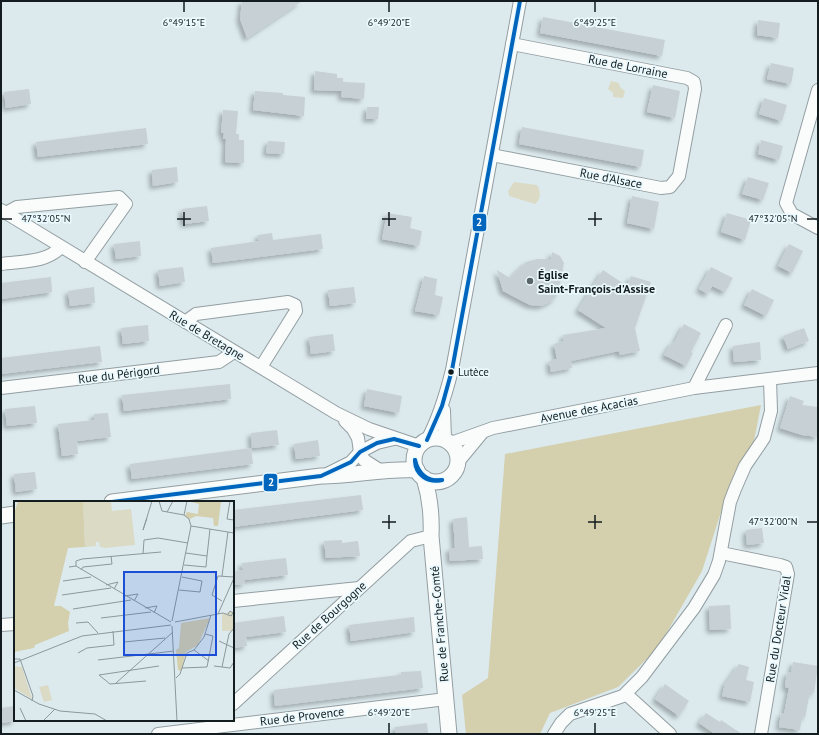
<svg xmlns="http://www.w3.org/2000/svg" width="819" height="735" font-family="'PT Sans',sans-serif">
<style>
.green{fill:#dbdac5}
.forest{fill:#d4cfad}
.building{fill:#c7d0d4;filter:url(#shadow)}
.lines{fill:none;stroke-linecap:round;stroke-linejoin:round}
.minor-casing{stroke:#939ea1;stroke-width:14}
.tertiary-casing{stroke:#939ea1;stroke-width:17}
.minor{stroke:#fafcfc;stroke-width:12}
.tertiary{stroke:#fafcfc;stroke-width:15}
.bus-1-casing{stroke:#eaf9fe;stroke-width:7}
.bus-1{stroke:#0065bd;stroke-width:4}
.ticks{fill:none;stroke:#131c1f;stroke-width:1.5}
.poi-dot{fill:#596467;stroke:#eaf9fe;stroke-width:1.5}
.bus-dot{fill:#131c1f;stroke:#eaf9fe;stroke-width:1.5}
.labels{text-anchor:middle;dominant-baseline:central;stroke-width:3.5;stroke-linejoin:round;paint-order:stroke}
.bus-label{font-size:11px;fill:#131c1f;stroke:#eaf9fe;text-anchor:start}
.street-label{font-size:12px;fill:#131c1f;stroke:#eaf9fe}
.poi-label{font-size:12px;font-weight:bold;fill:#131c1f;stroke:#eaf9fe;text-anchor:start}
.inset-road{fill:none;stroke:#8c989b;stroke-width:1}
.view{fill:#1d4ed8;fill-opacity:0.15;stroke:#1d4ed8;stroke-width:2}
.inset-edge{fill:none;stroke:#131c1f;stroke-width:2}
.ticks-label{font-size:10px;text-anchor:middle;fill:#131c1f;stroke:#eaf9fe;stroke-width:3.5;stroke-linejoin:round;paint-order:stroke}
.line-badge{stroke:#eaf9fe;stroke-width:1.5}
.badge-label{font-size:11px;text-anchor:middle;font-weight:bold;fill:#fff}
</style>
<defs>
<filter id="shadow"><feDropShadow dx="-3.5" dy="3.5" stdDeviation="2" flood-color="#0004"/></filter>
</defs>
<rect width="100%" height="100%" fill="#dceaee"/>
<g class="green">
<polygon points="611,81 619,83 620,87 625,91 623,98 613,97 613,93 608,89"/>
<path d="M 514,182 L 537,185 C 541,192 541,199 535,204 L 509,196 L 508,191 Z"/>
</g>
<polygon class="forest" points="761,405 753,446 723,506 702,571 658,648 618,687 550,713 540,734 466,734 462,695 488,678 505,454"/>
<g class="building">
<polygon points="242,1 302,1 247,38 240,19"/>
<polygon points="543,17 665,40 662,56 540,33"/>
<polygon points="758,20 780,23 778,38 757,35"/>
<polygon points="771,63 794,68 791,84 767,79"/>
<polygon points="315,71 337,74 337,78 343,78 343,82 365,83 364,99 341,97 342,91 314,90"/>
<polygon points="653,85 680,91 675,118 647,112"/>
<polygon points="29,89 31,104 6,108 4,92"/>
<polygon points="255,91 283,93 283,95 305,97 304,116 253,110"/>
<polygon points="764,98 787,105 782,121 759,114"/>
<polygon points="367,107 379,107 378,119 366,119"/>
<polygon points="223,110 238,111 236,134 239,134 239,140 244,140 244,163 225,162 226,139 223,139 224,133 221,133"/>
<polygon points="522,127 644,150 641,167 519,144"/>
<polygon points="146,128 148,144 38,157 36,142"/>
<polygon points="761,140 783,146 779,160 758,154"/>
<polygon points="268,141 285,142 284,154 266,153"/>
<polygon points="177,167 178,182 153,186 152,170"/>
<polygon points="748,177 769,183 763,200 742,194"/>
<polygon points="632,196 659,202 654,229 627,223"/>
<polygon points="207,206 209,221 184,224 182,209"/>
<polygon points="387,213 412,217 410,228 422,231 419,246 382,239"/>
<polygon points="727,213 751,220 745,240 721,232"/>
<polygon points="272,233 273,240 321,234 323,249 213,263 211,248 259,241 258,235"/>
<polygon points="140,241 141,256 116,259 114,244"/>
<polygon points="789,244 803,251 792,273 778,266"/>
<polygon points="552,252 560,256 564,263 559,290 555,298 550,302 541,306 530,305 503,291 497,270 510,278 526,262 537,259 551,259"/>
<polygon points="183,267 185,282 160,286 158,270"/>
<polygon points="711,267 733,278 725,292 712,286 708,294 699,289"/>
<polygon points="603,270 627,286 631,276 651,282 635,328 640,351 620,355 619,351 571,361 572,368 551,372 549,361 557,359 554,344 564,341 563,335 606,328 578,310"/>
<polygon points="424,276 437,279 435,295 443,297 439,315 415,311"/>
<polygon points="51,277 52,292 1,299 1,283"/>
<polygon points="94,287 95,303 70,306 68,291"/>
<polygon points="354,287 356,303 330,306 328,290"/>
<polygon points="752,289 774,300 766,316 744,305"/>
<polygon points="684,324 701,333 691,352 693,353 686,366 664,355 672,342 674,343"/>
<polygon points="148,325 149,341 123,344 121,328"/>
<polygon points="804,328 809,341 788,349 783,336"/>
<polygon points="333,334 335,351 311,354 309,337"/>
<polygon points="760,342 761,360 734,362 733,346"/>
<polygon points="100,346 102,362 1,374 1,358"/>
<polygon points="230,384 231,399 124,411 122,395"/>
<polygon points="367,389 402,396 399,413 364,406"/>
<polygon points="790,396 804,401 802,405 818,407 818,437 802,435 780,428"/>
<polygon points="35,406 37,423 7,426 5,409"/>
<polygon points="108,413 111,437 77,441 78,454 62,456 58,424 94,420 94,414"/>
<polygon points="277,430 279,445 252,448 251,433"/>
<polygon points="318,440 320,456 296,459 294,444"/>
<polygon points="251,448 253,464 132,479 130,464"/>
<polygon points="35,472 37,489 16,492 14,474"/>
<polygon points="361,495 363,510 233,527 233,510"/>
<polygon points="467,517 469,547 482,546 483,559 450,561 449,548 455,548 453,519"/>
<polygon points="762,528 764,543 747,545 746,530"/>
<polygon points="342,540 342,543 358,541 360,556 326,558 324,541"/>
<polygon points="286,558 288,575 244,580 245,584 233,585 233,572 243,570 242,563"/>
<polygon points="730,605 731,629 710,630 709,606"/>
<polygon points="284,616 286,632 246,637 247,646 234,648 233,623"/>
<polygon points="414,617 415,632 351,641 349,625"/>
<polygon points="793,662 818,666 814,693 810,692 805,718 802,717 800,730 779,727 781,713 784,714 789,688 785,687 787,672 791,673"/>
<polygon points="739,664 749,667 746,680 754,682 750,702 722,696 725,684"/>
<polygon points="421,671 423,688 275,706 274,690 390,676 401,675 401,672"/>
<polygon points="665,684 689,701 679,716 655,699"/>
<polygon points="15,706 15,721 1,723 1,708"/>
<polygon points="706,713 720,722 721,720 742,734 715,734 699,723"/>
<polygon points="427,723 428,734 395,734 395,727"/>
</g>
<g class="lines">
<defs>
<g id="minor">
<polyline points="818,90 786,203 792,214 818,228"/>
<polyline points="492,155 661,188 670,187 679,176 695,89 694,82 687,78 512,44"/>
<polyline points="1,210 336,413 369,429 419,446"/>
<polyline points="6,213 17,207 119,197 126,204 85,262"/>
<path d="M 1,264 C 22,261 46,263 61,247"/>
<polyline points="185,322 196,314 288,302 295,305 296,311 261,367"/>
<polyline points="1,388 219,362 234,352"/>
<polyline points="694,388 726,325"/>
<polyline points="444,410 445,439"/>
<polyline points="345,421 353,429 358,438 360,452 364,460 381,471"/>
<path d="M 427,440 C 439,418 446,394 452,370 L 520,1"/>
<polyline points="451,443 493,428 694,388 818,373"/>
<polyline points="458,462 482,433"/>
<polyline points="327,474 351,462 360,452 377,443 394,439"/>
<polyline points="721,553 780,565 786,567 788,574 761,734"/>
<polyline points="233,601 359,588"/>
<polyline points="1,625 15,624"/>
<polyline points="626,694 670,734"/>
<polyline points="233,704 411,541 431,536"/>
<polyline points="158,734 446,699"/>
<polyline points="554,734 561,723 570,714 623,696 642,677 694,608 714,575 719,561 730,502 735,489 745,466 764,438 771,411 770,379"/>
</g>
<g id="tertiary">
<circle cx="436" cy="460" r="22"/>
<path d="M 424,478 C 430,497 432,515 431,536 L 449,734"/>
<path d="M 112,502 L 321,476 C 353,476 385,468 417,470"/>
<polyline points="1,516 15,514"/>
</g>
</defs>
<use href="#minor" class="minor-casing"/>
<use href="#tertiary" class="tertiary-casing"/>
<use href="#minor" class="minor"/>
<use href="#tertiary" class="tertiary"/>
<defs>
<g id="bus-1">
<polyline points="427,440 442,406 452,370 520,1"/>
<path d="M 415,460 C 418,474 428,482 442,480"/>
<path d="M 415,460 C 415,475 428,483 442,480"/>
<polyline points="112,502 321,476 351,462 360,452 377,443 394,439 419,446"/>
</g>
</defs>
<use href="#bus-1" class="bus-1-casing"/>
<use href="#bus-1" class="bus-1"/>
</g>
<path class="ticks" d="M 184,2 L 184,12M 389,2 L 389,12M 595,2 L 595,12M 184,212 L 184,226M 389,212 L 389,226M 595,212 L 595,226M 2,219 L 12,219M 177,219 L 191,219M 382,219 L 396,219M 588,219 L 602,219M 807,219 L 817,219M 389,515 L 389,529M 595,515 L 595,529M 382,522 L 396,522M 588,522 L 602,522M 807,522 L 817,522M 389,723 L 389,733M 595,723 L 595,733"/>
<circle class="poi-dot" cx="530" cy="281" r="4"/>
<circle class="bus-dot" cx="451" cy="372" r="3.5"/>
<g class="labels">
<g class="bus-label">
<text x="458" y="372">Lutèce</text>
</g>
<g class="street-label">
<text transform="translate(628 66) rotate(11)">Rue de Lorraine</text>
<text transform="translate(611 178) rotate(11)">Rue d'Alsace</text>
<text transform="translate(207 335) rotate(31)">Rue de Bretagne</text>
<text transform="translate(119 374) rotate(-7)">Rue du Périgord</text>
<text transform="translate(589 409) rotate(-11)">Avenue des Acacias</text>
<text transform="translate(329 615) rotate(-42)">Rue de Bourgogne</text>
<text transform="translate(439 624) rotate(-95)">Rue de Franche-Comté</text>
<text transform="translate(778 629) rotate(-81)">Rue du Docteur Vidal</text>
<text transform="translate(302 716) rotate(-7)">Rue de Provence</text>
</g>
<g class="poi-label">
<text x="538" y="274">Église<tspan x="538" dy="14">Saint-François-d'Assise</tspan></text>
</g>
</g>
<g transform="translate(14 501)">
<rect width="220" height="220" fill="#dceaee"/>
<path d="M 69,0 L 97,1 L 98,10 L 117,8 L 121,44 L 91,47 L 86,46 L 85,41 L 82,41 L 82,45 L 71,46 ZM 220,110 L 220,130 L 208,130 L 208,113 ZM 0,165 L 8,166 L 18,198 L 0,187 ZM 34,184 L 38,199 L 30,201 L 25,186 Z" fill="#dbdac5"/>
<path d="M 4,0 L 69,0 L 71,46 L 54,47 L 40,105 L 47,105 L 56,111 L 54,122 L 55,130 L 21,144 L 20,147 L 0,151 L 0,13 ZM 174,0 L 207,0 L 204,25 L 200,25 L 199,17 L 182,15 L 176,18 L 171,15 L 173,11 L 184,13 L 185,3 ZM 196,117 L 184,144 L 172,151 L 167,170 L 164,169 L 162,149 L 165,147 L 167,122 Z" fill="#d4cfad"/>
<path class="inset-road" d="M 145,0 L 148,10 L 170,14 L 175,18 L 177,25 L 220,32M 216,0 L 213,18 L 220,19M 153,11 L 159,0M 170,14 L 173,0M 133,17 L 129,29 L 138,0M 129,53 L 130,39 L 144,37 L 174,42M 193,55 L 196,28M 170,64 L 192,66 L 193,55 L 172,52M 62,65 L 62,60 L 68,58 L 147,51M 55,66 L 62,65 L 157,121M 67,69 L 69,66 L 98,63 L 97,55M 208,75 L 214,31M 49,80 L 77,76M 92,84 L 104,81 L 100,88M 165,89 L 186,91 L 188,80 L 168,76M 48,94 L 97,87M 111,95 L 124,93 L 120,100M 208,100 L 198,94 L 204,75 L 220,76M 131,107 L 143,105 L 140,112M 59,108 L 117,99M 204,113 L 220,77M 87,117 L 137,111M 158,120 L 177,25M 161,121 L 209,112 L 217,115 L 219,112 L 216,110 L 214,113M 62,122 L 74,121 L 84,132M 158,125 L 163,220M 205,140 L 220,147M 110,141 L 151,137M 180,149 L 195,160M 64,152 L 73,147 L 100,144 L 99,130M 0,158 L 6,158 L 19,195 L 18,200M 84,159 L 160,150M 0,162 L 68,135 L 157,124M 200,165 L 216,167 L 220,161M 208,166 L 215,133 L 220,127M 168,167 L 193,166 L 199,135 L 191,133M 162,177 L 166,173 L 173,152 L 180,149 L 190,136 L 197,114M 132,180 L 96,183 L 85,174 L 145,165M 102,182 L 159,131M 0,189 L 25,203 L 46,210 L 81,213 L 93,220M 6,207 L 12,220M 29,220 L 41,208"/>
<path class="view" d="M 110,71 L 202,71 L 202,154 L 110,154 Z"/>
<rect width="220" height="220" class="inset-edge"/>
</g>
<g class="ticks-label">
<text x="184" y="26">6°49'15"E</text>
<text x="389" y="26">6°49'20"E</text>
<text x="595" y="26">6°49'25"E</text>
<text x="46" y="222">47°32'05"N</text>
<text x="773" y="222">47°32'05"N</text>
<text x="773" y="525">47°32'00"N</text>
<text x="389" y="716">6°49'20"E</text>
<text x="595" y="716">6°49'25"E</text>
</g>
<g class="line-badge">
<rect x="472" y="213" width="15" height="19" rx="4" fill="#0065bd"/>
<rect x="263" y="473" width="15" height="19" rx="4" fill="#0065bd"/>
</g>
<g class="badge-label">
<text x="479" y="226">2</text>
<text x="271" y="486">2</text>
</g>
<rect width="819" height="735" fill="none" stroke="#131c1f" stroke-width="4"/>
</svg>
